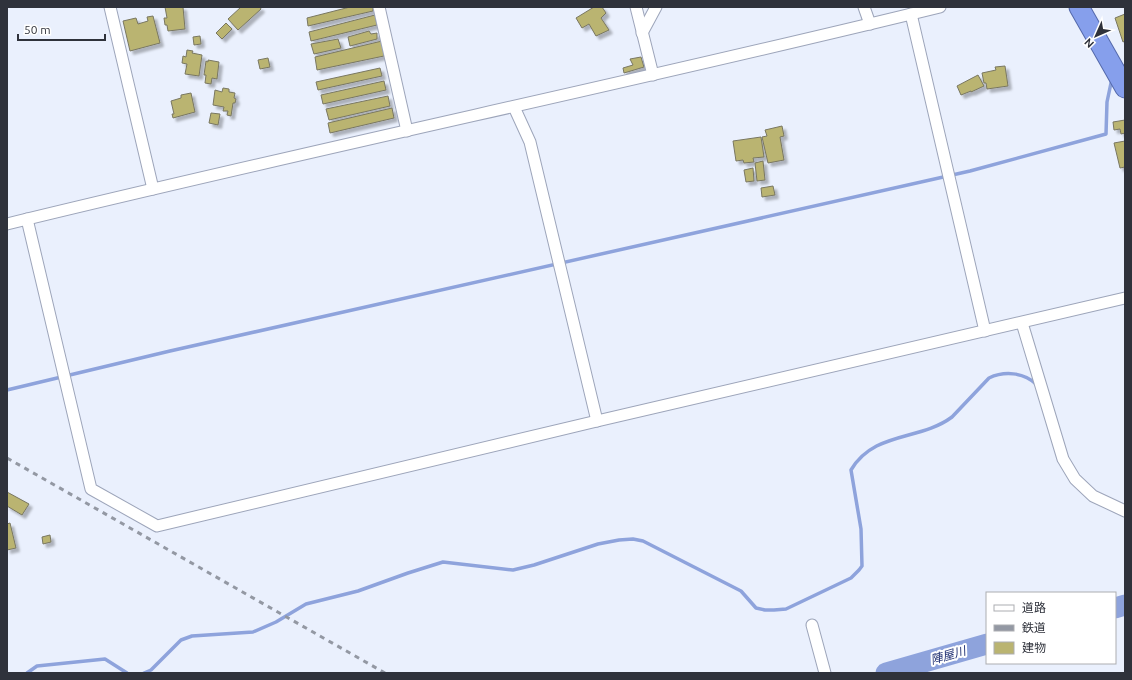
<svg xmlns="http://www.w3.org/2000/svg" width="1132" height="680" font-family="Ubuntu,'Noto Sans JP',sans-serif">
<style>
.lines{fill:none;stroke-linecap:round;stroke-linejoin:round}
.stream{stroke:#8ea3dc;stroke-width:3.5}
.river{stroke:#8ea3dc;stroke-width:21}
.building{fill:#bab471;stroke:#797761;filter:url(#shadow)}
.minor-casing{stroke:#9da5ba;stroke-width:13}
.trunk-casing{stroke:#5469ab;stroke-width:21}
.minor{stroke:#fff;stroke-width:11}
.trunk{stroke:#869fec;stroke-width:19}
.rail{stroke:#9398a3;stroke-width:3;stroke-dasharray:5 5;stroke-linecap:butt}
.labels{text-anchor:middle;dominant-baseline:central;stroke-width:4;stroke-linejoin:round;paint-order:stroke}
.water-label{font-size:12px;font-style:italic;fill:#1d2d70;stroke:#fff}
</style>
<defs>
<filter id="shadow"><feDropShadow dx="3.5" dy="3.5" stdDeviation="1" flood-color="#0004"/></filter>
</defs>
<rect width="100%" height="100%" fill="#eaf0fd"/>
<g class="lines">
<g class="stream">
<polyline points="1124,66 1125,66"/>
<polyline points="7,390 170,351 970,171 1106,134 1107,102 1111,83"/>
<polyline points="27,673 37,666 105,659 127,673"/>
<path d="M 144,673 L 151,670 L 181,640 L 192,636 L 253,632 L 276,622 L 306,604 L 358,591 L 408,573 L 443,562 L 513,570 L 534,565 L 598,544 L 619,540 L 633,539 L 643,541 L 741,591 L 756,608 L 765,610 L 774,610 L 786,609 L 851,578 L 859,570 L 862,566 L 861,529 L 851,470 C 874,431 920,441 952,417 L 989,378 C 1004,371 1023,372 1036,384"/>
</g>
<g class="river">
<polyline points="1115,608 1125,605"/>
<polyline points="886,673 987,644"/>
</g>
</g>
<g class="building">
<polygon points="165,7 183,7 185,29 168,31 167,25 165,25 164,18 167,18"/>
<polygon points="241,7 260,7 261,9 238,30 228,19"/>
<polygon points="350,7 373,7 373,11 308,26 307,18"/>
<polygon points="594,7 602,7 606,13 601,18 609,30 596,36 589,24 582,28 576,18"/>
<polygon points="1125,14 1125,41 1123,42 1115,18"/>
<polygon points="375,15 377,25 311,41 309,32"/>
<polygon points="153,16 160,43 130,51 123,21 136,18 138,24 148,21 147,17"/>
<polygon points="226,23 232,29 222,39 216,33"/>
<polygon points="369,31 371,34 377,33 377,39 350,46 348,37"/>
<polygon points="200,36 201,44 194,45 193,37"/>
<polygon points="338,39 341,48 314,54 311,44"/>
<polygon points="382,41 384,56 317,70 315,57"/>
<polygon points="187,50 193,51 192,53 202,55 199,76 185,74 187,64 182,63 183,56 186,57"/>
<polygon points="641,57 644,67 624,73 623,68 633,65 630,59"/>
<polygon points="268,58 270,67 260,69 258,60"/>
<polygon points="208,60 219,62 217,79 212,78 211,84 205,83 206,75 204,75 206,61 208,62"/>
<polygon points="1005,66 1008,86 987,89 986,83 984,83 982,73 996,70 995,67"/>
<polygon points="380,68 382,76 318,90 316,82"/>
<polygon points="978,75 984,86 971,92 971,91 961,95 957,86"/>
<polygon points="384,81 386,90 323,104 321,95"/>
<polygon points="223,88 229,89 229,92 235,93 234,98 236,99 235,103 233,103 231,116 227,115 228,111 223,111 224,107 213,105 215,90 222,92"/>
<polygon points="191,93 195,112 173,118 172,114 174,114 171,101 181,98 181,95"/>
<polygon points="388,96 390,106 329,120 326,109"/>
<polygon points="392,108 394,118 330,133 328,123"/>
<polygon points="211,113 220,114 218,125 209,123"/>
<polygon points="1125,120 1125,133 1121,134 1120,129 1114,130 1113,122"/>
<polygon points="782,126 784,136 780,137 784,160 768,163 762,137 767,136 765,130"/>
<polygon points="761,137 764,157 753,158 754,162 744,163 743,160 736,161 733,141"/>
<polygon points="1125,141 1125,167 1120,168 1114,143"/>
<polygon points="763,161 765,180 757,181 755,163"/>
<polygon points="753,168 754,181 746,182 744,170"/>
<polygon points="773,186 775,195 762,197 761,188"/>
<polygon points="7,492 29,504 22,515 7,506"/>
<polygon points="10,523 16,548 7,550 7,524"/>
<polygon points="50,535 51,542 43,544 42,537"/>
</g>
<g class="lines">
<defs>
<g id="minor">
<polyline points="110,7 153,189"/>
<polyline points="379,7 407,131"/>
<polyline points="636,7 653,75"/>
<polyline points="864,7 870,24"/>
<polyline points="911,14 985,331"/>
<polyline points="642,33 656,7"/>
<polyline points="514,107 530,142 597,421"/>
<polyline points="27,219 91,489 157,526 597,421 1125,298"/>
<path d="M 7,224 C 317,148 630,83 940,7"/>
<polyline points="1022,323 1063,459 1075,479 1093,496 1125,511"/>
<polyline points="812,625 825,673"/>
</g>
<polyline id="trunk" points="1079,7 1125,88"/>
</defs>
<use href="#minor" class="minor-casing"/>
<use href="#trunk" class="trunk-casing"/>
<use href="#minor" class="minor"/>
<use href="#trunk" class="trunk"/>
<polyline class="rail" points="7,458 385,673"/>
</g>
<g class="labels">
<g class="water-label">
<text transform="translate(948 655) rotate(-16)">陣屋川</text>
</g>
</g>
<rect width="1132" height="680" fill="none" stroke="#2f323b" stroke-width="16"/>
<rect x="986" y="592" width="130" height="72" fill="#ffffff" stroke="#acadb1"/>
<rect x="994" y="605" width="20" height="6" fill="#ffffff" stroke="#acadb1"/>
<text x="1022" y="612" font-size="12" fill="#2f323b">道路</text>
<rect x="994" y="625" width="20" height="6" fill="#9398a3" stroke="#acadb1"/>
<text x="1022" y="632" font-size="12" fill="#2f323b">鉄道</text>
<rect x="994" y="642" width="20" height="12" fill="#bab471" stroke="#acadb1"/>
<text x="1022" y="652" font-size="12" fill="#2f323b">建物</text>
<g transform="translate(1096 36) rotate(225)" stroke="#ffffff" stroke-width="3" paint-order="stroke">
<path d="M0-3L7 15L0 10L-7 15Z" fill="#2f323b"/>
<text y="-6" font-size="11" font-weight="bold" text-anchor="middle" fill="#2f323b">N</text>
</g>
<path d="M18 34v6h87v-6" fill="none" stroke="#2f323b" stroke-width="2"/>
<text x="24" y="34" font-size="12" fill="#2f323b" stroke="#ffffff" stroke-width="3" paint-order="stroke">50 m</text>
</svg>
